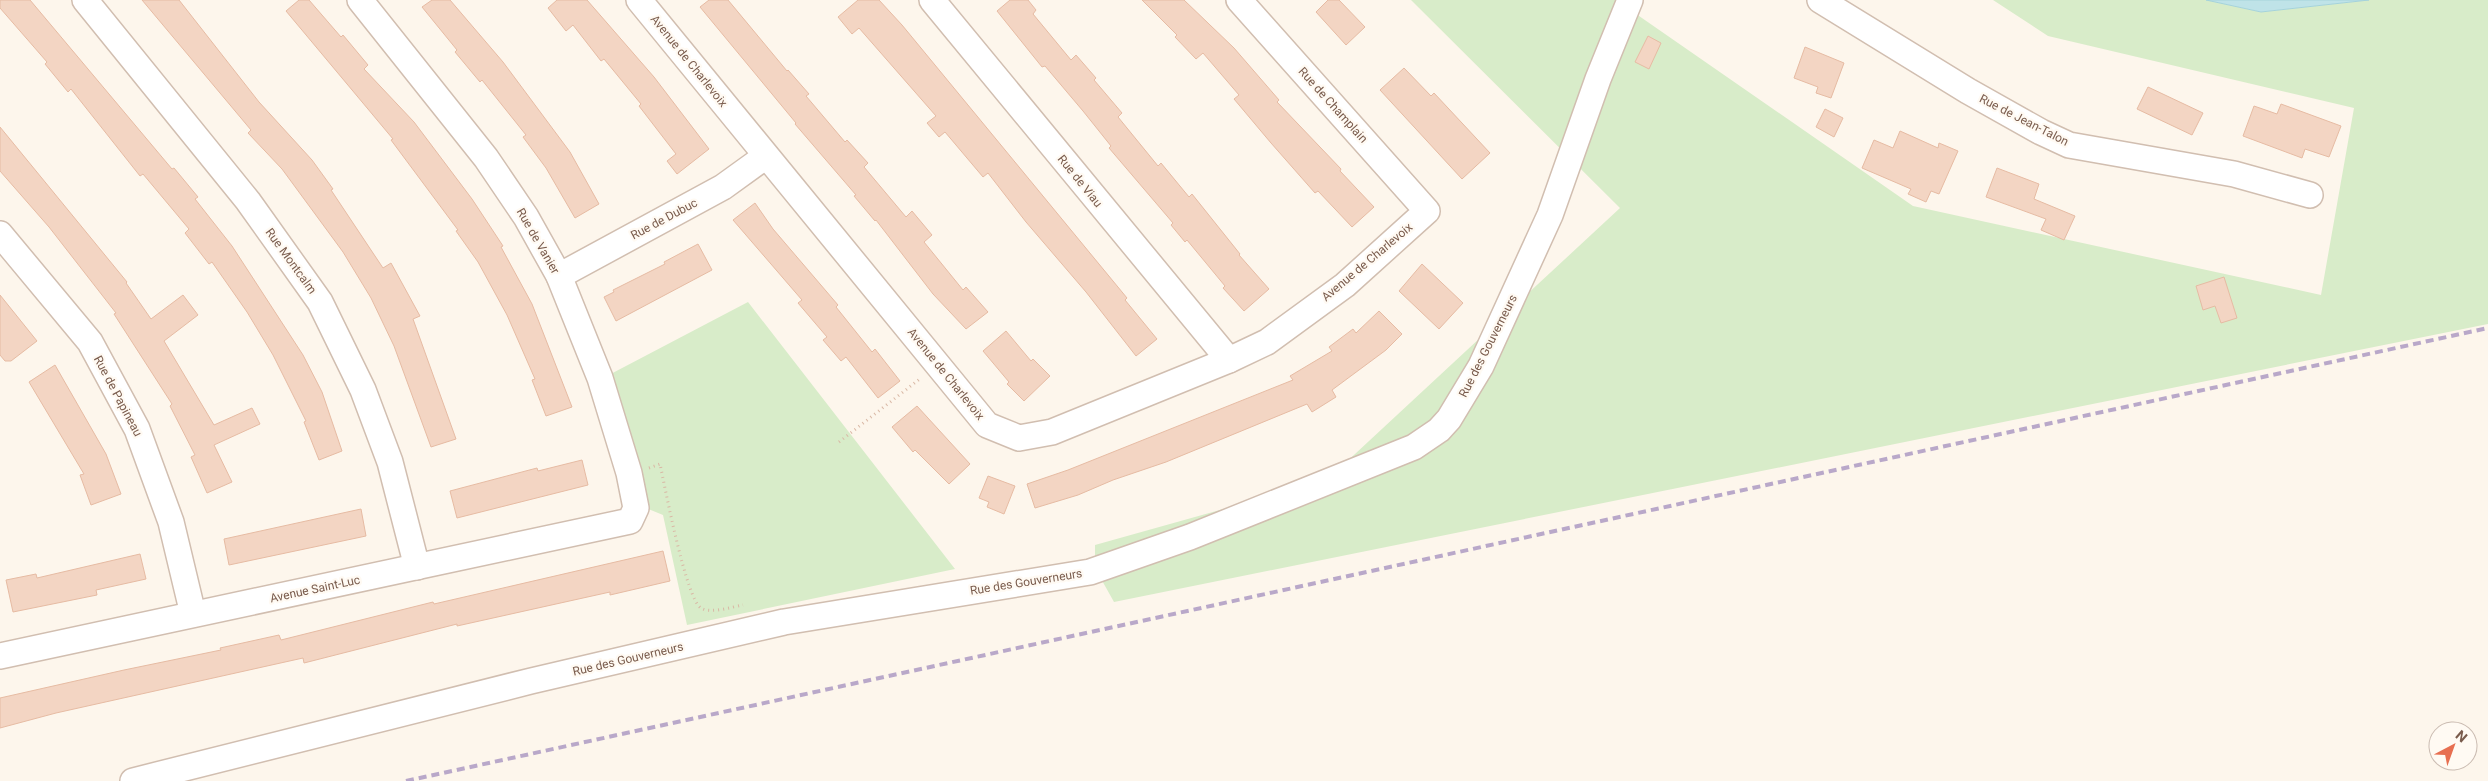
<svg xmlns="http://www.w3.org/2000/svg" width="2488" height="781" font-family="Roboto,sans-serif">
<style>
.green{fill:#d8ecc9}
.water{fill:#bfe3e8;stroke:#a5d3da}
.building{fill:#f3d5c3;stroke:#e6bba3}
.lines{fill:none;stroke-linecap:round;stroke-linejoin:round}
.minor-casing{stroke:#d1beb0;stroke-width:28}
.path{stroke:#d9b8a5;stroke-width:3;stroke-dasharray:1 4;stroke-linecap:butt}
.minor{stroke:#fff;stroke-width:25}
.rail{stroke:#b9a8c9;stroke-width:4;stroke-dasharray:8 5;stroke-linecap:butt}
.labels{text-anchor:middle;dominant-baseline:central;stroke-width:4.5;stroke-linejoin:round;paint-order:stroke}
.street-label{font-size:12px;fill:#7a5c4d;stroke:#fffaf3}
</style>
<rect width="100%" height="100%" fill="#fdf6ec"/>
<g class="green">
<polygon points="1411,0 1616,0 1913,206 2321,295 2354,108 2048,36 1993,0 2206,0 2261,12 2369,0 2488,0 2488,324 1114,602 1095,568 1095,545 1327,480 1620,208"/>
<polygon points="748,302 955,569 687,625 663,515 641,506 605,377"/>
</g>
<polygon class="water" points="2206,0 2369,0 2261,12"/>
<g class="building">
<polygon points="0,0 30,0 172,169 174,168 198,197 195,199 232,246 303,355 322,392 342,451 319,460 304,422 306,421 273,355 247,312 212,262 209,264 185,233 189,229 143,174 140,176 71,89 68,92 45,64 47,62 0,8"/>
<polygon points="142,0 179,0 259,102 312,160 333,189 331,190 383,268 391,263 420,316 413,319 456,439 431,447 394,346 371,298 343,252 282,169 248,133 251,130"/>
<polygon points="299,0 309,0 341,37 343,35 368,65 364,69 414,122 472,199 503,246 501,247 532,304 572,407 546,416 532,380 535,379 507,315 478,262 456,231 458,230 391,140 393,139 286,11"/>
<polygon points="432,0 450,0 503,62 570,152 599,204 575,218 546,168 523,137 526,135 482,80 480,82 455,52 457,50 422,7"/>
<polygon points="557,0 587,0 654,77 709,149 677,174 667,161 676,154 639,106 641,104 604,59 601,61 573,25 566,31 548,8"/>
<polygon points="709,0 728,0 787,71 788,70 809,94 806,96 845,142 847,140 868,163 864,167 906,217 912,211 932,235 924,242 963,290 966,287 988,312 966,329 933,294 876,220 875,221 854,196 856,195 795,124 796,123 700,7"/>
<polygon points="858,0 879,0 902,25 1127,298 1125,300 1157,339 1136,356 1086,292 1026,222 988,173 983,177 945,132 939,137 927,123 936,116 859,28 852,34 838,17"/>
<polygon points="1010,0 1028,0 1036,10 1033,14 1071,60 1076,55 1096,78 1094,80 1122,113 1118,117 1158,166 1161,163 1189,197 1192,194 1240,254 1239,255 1269,289 1244,311 1223,288 1225,286 1187,240 1185,242 1171,225 1173,223 1109,148 1111,146 1083,111 1045,66 1042,67 997,11"/>
<polygon points="1142,0 1184,0 1234,48 1279,100 1277,102 1341,169 1340,171 1374,207 1352,227 1318,191 1315,193 1271,143 1234,99 1239,95 1203,53 1196,59 1175,37 1177,35"/>
<polygon points="1328,0 1339,0 1365,27 1346,45 1316,12"/>
<polygon points="1648,36 1661,43 1649,69 1635,62"/>
<polygon points="1805,47 1844,63 1831,98 1816,93 1818,87 1794,78"/>
<polygon points="1404,68 1431,96 1434,93 1490,153 1462,179 1380,90"/>
<polygon points="2148,87 2203,113 2192,135 2137,109"/>
<polygon points="2281,104 2341,126 2329,157 2305,149 2302,158 2243,136 2254,106 2277,114"/>
<polygon points="1825,109 1843,118 1834,137 1816,127"/>
<polygon points="0,127 127,282 126,283 151,319 183,295 198,315 164,341 214,425 252,408 260,424 214,445 232,482 207,493 191,457 195,455 170,406 172,404 114,314 116,313 49,227 0,171"/>
<polygon points="1900,131 1938,148 1939,143 1958,151 1939,194 1931,191 1926,202 1908,194 1911,189 1862,168 1874,140 1893,148"/>
<polygon points="1997,168 2039,184 2034,199 2075,216 2064,240 2041,230 2046,219 1986,197"/>
<polygon points="755,203 773,229 838,305 836,307 872,352 875,349 900,381 878,398 846,357 841,361 823,340 827,337 798,303 802,300 733,220"/>
<polygon points="698,244 712,270 616,321 604,297 614,292 613,290 665,264 664,262"/>
<polygon points="1422,264 1463,303 1439,329 1399,291"/>
<polygon points="2224,277 2237,318 2221,323 2215,306 2203,310 2196,286"/>
<polygon points="0,295 37,341 11,361 5,361 0,355"/>
<polygon points="1379,311 1402,334 1386,350 1332,390 1336,397 1312,412 1307,404 1166,462 1113,480 1078,495 1035,508 1027,484 1068,470 1293,380 1290,376 1332,351 1329,347 1353,329 1356,333"/>
<polygon points="1006,331 1031,361 1033,359 1050,376 1024,401 1007,384 1009,382 983,351"/>
<polygon points="55,365 106,454 121,494 91,505 80,475 84,474 29,382"/>
<polygon points="917,406 970,464 949,484 915,450 913,452 892,427"/>
<polygon points="582,460 588,485 457,518 450,491 537,468 538,471"/>
<polygon points="988,476 1015,486 1004,514 987,507 989,502 979,498"/>
<polygon points="361,509 366,536 229,565 224,539"/>
<polygon points="663,551 670,581 610,595 610,592 457,626 457,624 304,663 303,658 56,713 0,728 0,698 124,670 221,650 220,648 279,635 281,640 433,602 434,604"/>
<polygon points="140,554 146,579 96,590 97,595 13,612 6,580 36,574 37,578"/>
</g>
<g class="lines">
<defs>
<g id="minor">
<polyline points="85,0 248,201 320,302 363,390 390,462 417,567"/>
<polyline points="639,0 987,425 1019,438 1052,432 1229,360 1267,342 1345,285 1427,211 1239,0"/>
<polyline points="932,0 1229,360"/>
<polyline points="1820,0 1968,91 2041,132 2069,145 2234,174 2310,195"/>
<polyline points="0,234 90,342 137,429 171,522 193,614"/>
<polyline points="559,276 723,187 766,156"/>
<polyline points="0,656 630,521 636,508 629,473 600,378 559,276 526,217 486,158 360,0"/>
<polyline points="133,781 531,681 784,622 1090,572 1190,537 1414,447 1439,430 1449,419 1481,366 1550,215 1598,79 1630,0"/>
</g>
</defs>
<use href="#minor" class="minor-casing"/>
<g class="path">
<polyline points="839,442 921,378"/>
<path d="M 649,468 L 660,464 C 665,487 686,599 701,608 C 711,614 731,607 743,605"/>
</g>
<use href="#minor" class="minor"/>
<polyline class="rail" points="406,781 2488,328"/>
</g>
<g class="labels">
<g class="street-label">
<text transform="translate(689 61) rotate(51)">Avenue de Charlevoix</text>
<text transform="translate(1333 105) rotate(48)">Rue de Champlain</text>
<text transform="translate(2024 120) rotate(27)">Rue de Jean-Talon</text>
<text transform="translate(1080 181) rotate(51)">Rue de Viau</text>
<text transform="translate(664 219) rotate(-28)">Rue de Dubuc</text>
<text transform="translate(538 241) rotate(60)">Rue de Vanier</text>
<text transform="translate(291 261) rotate(54)">Rue Montcalm</text>
<text transform="translate(1367 262) rotate(-40)">Avenue de Charlevoix</text>
<text transform="translate(1488 346) rotate(-63)">Rue des Gouverneurs</text>
<text transform="translate(946 374) rotate(51)">Avenue de Charlevoix</text>
<text transform="translate(118 396) rotate(62)">Rue de Papineau</text>
<text transform="translate(1026 582) rotate(-9)">Rue des Gouverneurs</text>
<text transform="translate(315 589) rotate(-12)">Avenue Saint-Luc</text>
<text transform="translate(628 659) rotate(-13)">Rue des Gouverneurs</text>
</g>
</g>
<g transform="translate(2453 746) rotate(41)"><circle r="24" fill="#fffaf3" stroke="#cabbb1"/>
<path d="M0-4L9 19L0 12L-9 19Z" fill="#e76f51"/>
<text y="-8" font-size="14" font-weight="bold" text-anchor="middle" fill="#7a5c4d">N</text>
</g>
</svg>
